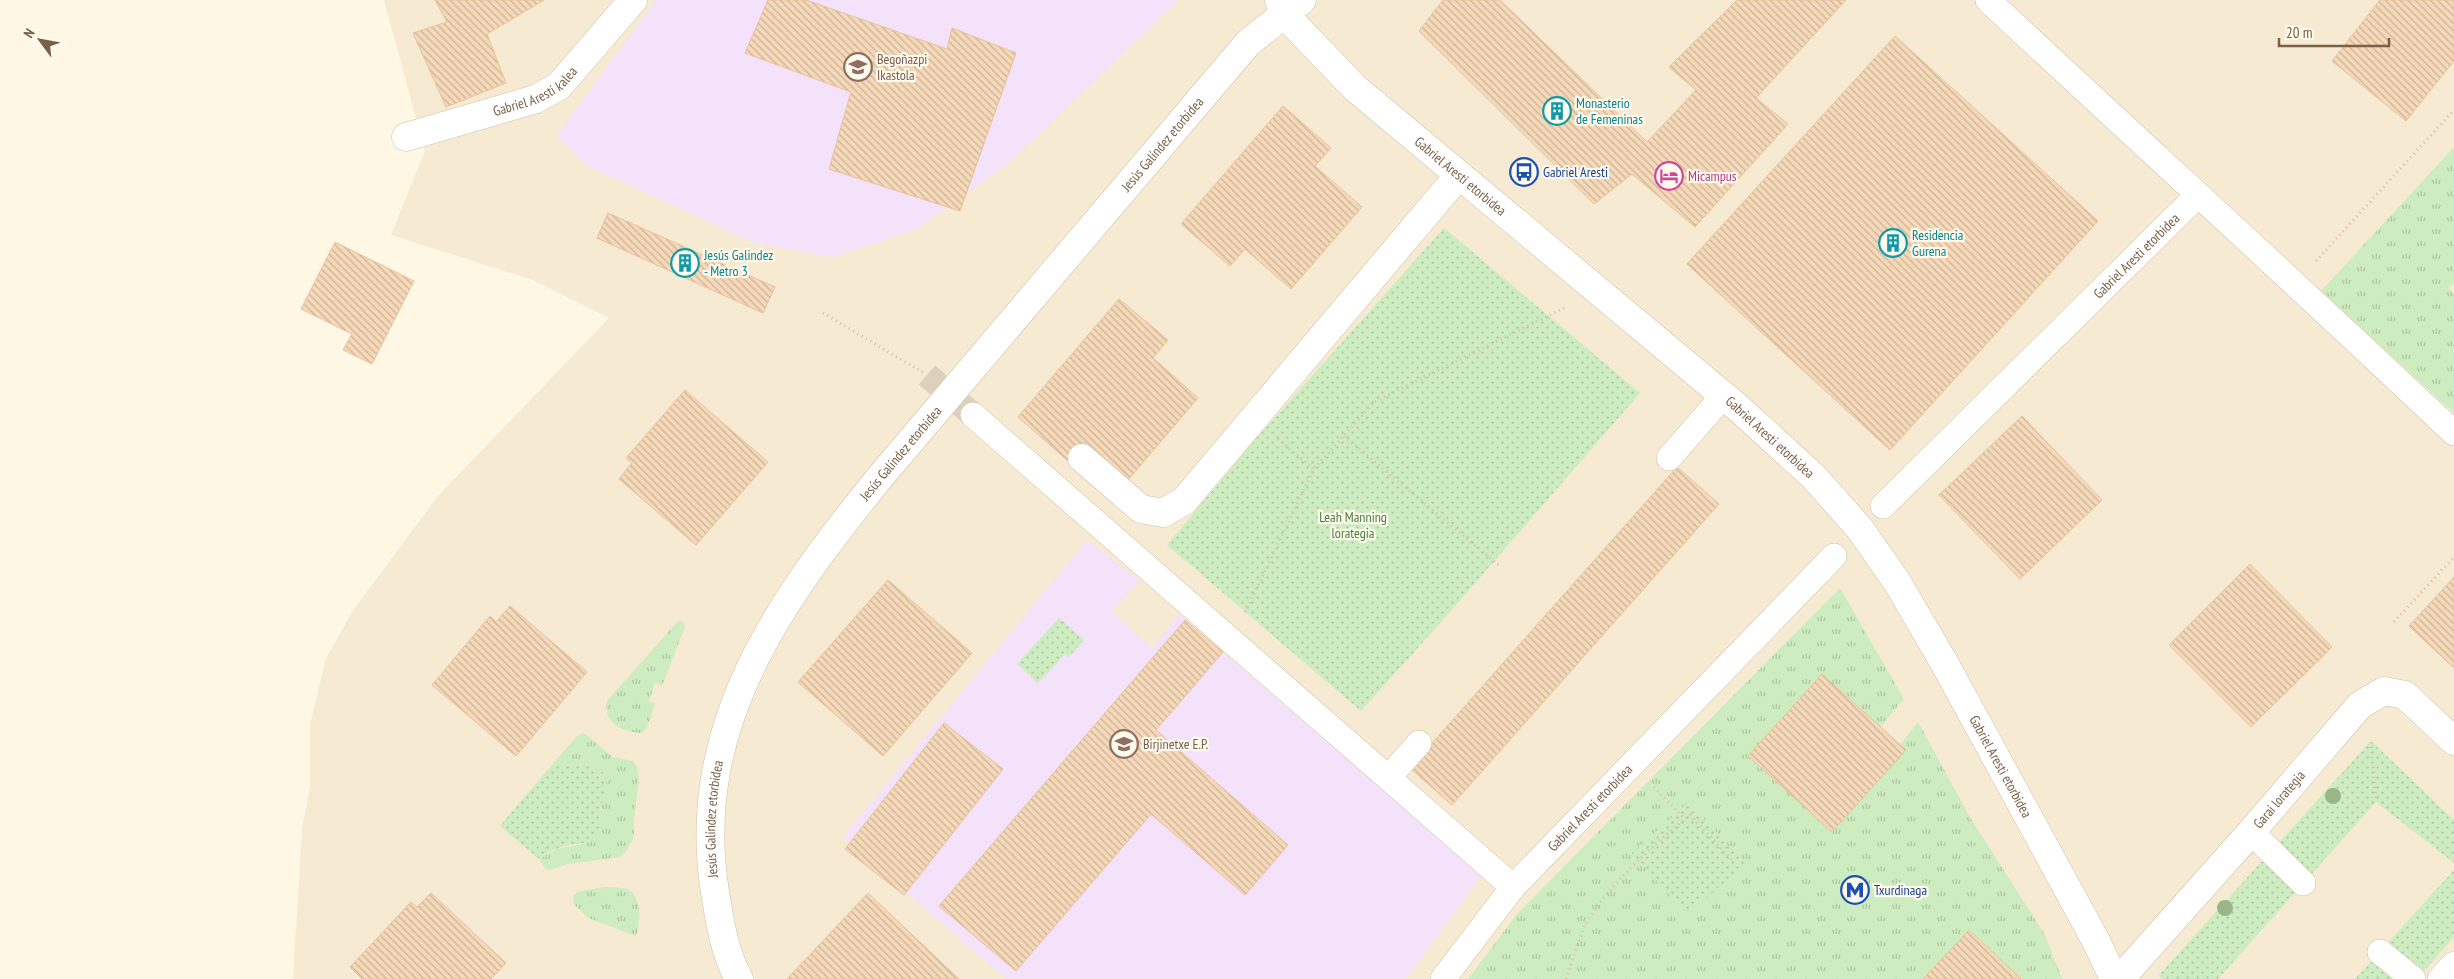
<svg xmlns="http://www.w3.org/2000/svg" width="2454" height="979" font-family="'PT Sans Narrow',sans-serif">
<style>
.residential{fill:#f6ead2}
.education{fill:#f4e1fa}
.grass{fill:url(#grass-tufts)}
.park{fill:url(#park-dots)}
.building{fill:url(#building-back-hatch);stroke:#e9c299}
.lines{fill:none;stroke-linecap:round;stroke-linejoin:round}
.pedestrian-tunnel{stroke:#ddd1bd;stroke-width:25;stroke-dasharray:25 12;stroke-linecap:butt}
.pedestrian-casing{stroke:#d0c0a9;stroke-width:26}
.minor-casing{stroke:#d0c0a9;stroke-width:29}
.path{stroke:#dbbd9c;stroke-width:3;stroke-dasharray:1 4;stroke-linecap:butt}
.pedestrian{stroke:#fff;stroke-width:25}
.minor{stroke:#fff;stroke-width:28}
.tree{fill:#9ab689}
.labels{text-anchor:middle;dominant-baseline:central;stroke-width:4.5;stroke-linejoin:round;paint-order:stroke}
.education-label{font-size:14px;fill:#785e54;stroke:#fffaec;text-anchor:start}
.street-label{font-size:14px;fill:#796047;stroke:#fffaec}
.culture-label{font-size:14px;fill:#0d838f;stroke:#fffaec;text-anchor:start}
.transit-label{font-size:14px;fill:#164399;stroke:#fffaec;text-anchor:start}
.hotel-label{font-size:14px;fill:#b23c85;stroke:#fffaec;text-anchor:start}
.park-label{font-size:14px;fill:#49803e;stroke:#fffaec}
</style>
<defs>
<pattern id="grass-tufts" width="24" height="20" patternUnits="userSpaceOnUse" patternTransform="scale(1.25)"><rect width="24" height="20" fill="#cdedc1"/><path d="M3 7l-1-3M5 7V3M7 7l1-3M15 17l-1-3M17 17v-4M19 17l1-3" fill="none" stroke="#abc39f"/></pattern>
<pattern id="park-dots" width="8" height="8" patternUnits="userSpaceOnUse" patternTransform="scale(1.25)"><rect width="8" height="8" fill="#cdedc1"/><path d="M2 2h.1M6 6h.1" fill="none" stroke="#abc39f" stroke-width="1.8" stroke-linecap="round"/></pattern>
<pattern id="building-back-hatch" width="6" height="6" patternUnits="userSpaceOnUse" patternTransform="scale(1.25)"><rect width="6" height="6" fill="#f5d9b9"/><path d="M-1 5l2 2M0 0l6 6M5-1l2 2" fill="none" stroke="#cbb398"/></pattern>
</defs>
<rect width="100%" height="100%" fill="#fef7e4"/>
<polygon class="residential" points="384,0 2454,0 2454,979 293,979 302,829 310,787 310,725 326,658 354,609 438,496 609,318 533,280 391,235 425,151"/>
<g class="education">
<polygon points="656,0 1179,0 1009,163 917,229 834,257 755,243 585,165 557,135"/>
<polygon points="1087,540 1140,581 1111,611 1152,648 1179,614 1481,876 1406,979 1006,979 843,837"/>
</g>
<g class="grass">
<polygon points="2454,147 2454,283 2448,288 2454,294 2454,413 2321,291"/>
<polygon points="1840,588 1904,699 1880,727 1822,674 1748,756 1832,832 1918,722 1971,819 2045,935 2062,979 2021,979 1969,930 1923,979 1468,979 1518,913"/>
<path d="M 678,621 L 683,622 L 685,627 L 662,686 L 655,683 L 649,701 L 655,703 L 647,728 L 642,733 C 623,732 603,724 607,701 Z"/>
<path d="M 584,733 L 613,757 L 633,761 L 637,766 L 639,779 L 634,819 L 634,836 L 627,850 L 620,857 L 568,864 L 549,870 L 545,868 L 540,860 C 557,844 570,849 589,842 C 594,840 597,834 601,830 L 601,810 L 607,778 C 596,760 577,766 560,764 L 557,759 L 577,736 Z"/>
<path d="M 604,887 C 611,887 620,887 627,889 C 643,897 640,922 636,936 L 588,918 L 574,904 L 573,897 L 577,892 Z"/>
</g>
<g class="park">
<polygon points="1444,228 1640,393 1450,612 1361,711 1167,545 1254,441"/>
<polygon points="1059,618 1084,640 1069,657 1065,654 1038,683 1017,664"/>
<polygon points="2371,741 2454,820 2454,863 2376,802 2218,979 2161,979 2159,975"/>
<path d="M 557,759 L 560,764 C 578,766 596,760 607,778 L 601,810 L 601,830 L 597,837 L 591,842 L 565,846 L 548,852 L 540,860 L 500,826 Z"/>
<polygon points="1689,802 1745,864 1687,915 1632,853"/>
<polygon points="2454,870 2454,937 2417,979 2355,979"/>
</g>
<g class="building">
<polygon points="435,0 544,0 487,34 506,83 446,107 413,33 447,22"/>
<polygon points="768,0 806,0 947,49 952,28 1016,53 960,211 829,169 851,92 745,53"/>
<polygon points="1443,0 1500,0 1647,142 1696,90 1669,67 1737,0 1846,0 1756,98 1788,124 1695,227 1632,174 1594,204 1419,31"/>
<polygon points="2380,0 2454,0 2454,61 2406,121 2332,61"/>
<polygon points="1895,36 2098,221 1890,450 1687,264"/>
<polygon points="1283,106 1331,148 1315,166 1362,207 1291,289 1245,249 1230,266 1181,224"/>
<polygon points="608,213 775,287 763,313 597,238"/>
<polygon points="335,242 414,281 372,364 343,350 352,334 301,309"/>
<polygon points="1119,299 1168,340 1153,358 1198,398 1128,480 1083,442 1068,461 1018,417"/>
<polygon points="685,390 768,462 696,545 619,479 632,463 626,458"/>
<polygon points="2022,416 2102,500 2020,579 1939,495"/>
<polygon points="1677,467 1719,504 1452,805 1410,768"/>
<polygon points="2250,564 2332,647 2251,727 2169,645"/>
<polygon points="2454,577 2454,668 2409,626"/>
<polygon points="888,580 972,653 883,756 798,682"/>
<polygon points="510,606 587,672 516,756 432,685 490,616 496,622"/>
<polygon points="1185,620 1223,652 1156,730 1288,845 1245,895 1151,814 1016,971 939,906"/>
<polygon points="1822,674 1906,750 1832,832 1748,756"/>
<polygon points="944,723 1003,769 904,895 845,849"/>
<polygon points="431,893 506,963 491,979 362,979 350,967 411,902 417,907"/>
<polygon points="868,893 959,979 787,979"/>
<polygon points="1969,930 2021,979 1923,979"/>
</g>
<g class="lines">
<polyline class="pedestrian-tunnel" points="927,375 973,415"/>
<defs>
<g id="pedestrian">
<path d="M 1988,0 C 2143,145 2300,287 2454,433"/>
<polyline points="973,415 1513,887"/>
<polyline points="1669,458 1724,395"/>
<path id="s1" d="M 1883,506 L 2197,196"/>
<polyline points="1389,777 1419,743"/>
<polyline points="2251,832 2303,883"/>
<polyline points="2380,952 2413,979"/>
<path id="s2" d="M 1443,979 L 1513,887 L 1834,556"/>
</g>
<g id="minor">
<path id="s3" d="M 1279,0 L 1283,13 L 1355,88 L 1736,406 L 1814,477 L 1860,529 L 1897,582 L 1946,666 L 2096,941 L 2114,979"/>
<path id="s4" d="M 406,137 L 536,99 L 559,86 L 633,0"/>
<polyline points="1082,458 1141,509 1163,513 1184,501 1459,175"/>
<path id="s5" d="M 739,979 C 724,952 720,922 715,892 C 688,725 782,598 881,476 L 1248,43 L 1302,0"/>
<path id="s6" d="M 2120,979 L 2251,832 L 2360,705 L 2384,691 L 2405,695 L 2454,741"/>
<polyline points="2442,979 2454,966"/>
</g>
</defs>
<use href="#pedestrian" class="pedestrian-casing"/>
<use href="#minor" class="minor-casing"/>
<g class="path">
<polyline points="2316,261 2454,110"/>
<polyline points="823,313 924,373"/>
<polyline points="1344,436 1501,567"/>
<polyline points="1278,439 1314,469"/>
<polyline points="1245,612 1314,469 1374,402 1566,307"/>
<polyline points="2394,622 2454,557"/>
<polyline points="2371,742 2376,802"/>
<polyline points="1654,787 1685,819"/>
<path d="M 1566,979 C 1574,958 1578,935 1591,915 C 1617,877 1655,844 1690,815 L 1734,862"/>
</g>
<use href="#pedestrian" class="pedestrian"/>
<use href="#minor" class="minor"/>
</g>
<g class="tree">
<circle cx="2333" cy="796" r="8"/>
<circle cx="2225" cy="908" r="8"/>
</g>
<defs>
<symbol id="school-ring" viewBox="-11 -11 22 22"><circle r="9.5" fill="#fffaec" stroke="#8d6e63" stroke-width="1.5"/><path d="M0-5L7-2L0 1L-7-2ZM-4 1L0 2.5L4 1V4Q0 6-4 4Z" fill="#8d6e63"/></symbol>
<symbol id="building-ring" viewBox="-11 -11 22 22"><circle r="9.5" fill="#fffaec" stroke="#0f9aa8" stroke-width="1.5"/><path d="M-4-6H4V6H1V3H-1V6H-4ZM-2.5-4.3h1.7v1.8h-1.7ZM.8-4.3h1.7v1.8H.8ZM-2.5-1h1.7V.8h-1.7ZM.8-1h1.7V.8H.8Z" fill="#0f9aa8"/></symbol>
<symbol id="bus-ring" viewBox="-11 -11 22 22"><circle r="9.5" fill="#fffaec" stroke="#1a4fb4" stroke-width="1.5"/><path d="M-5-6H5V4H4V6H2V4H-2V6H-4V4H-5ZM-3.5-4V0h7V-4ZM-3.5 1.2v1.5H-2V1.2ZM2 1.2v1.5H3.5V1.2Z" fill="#1a4fb4"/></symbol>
<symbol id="hotel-ring" viewBox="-11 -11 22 22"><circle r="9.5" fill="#fffaec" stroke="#d1479c" stroke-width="1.5"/><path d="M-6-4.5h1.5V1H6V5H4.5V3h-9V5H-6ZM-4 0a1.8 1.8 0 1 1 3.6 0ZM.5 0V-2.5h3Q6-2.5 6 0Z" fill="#d1479c"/></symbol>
<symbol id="metro-ring" viewBox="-11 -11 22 22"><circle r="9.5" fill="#fffaec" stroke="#1a4fb4" stroke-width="1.5"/><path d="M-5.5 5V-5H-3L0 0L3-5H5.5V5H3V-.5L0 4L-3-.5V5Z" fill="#1a4fb4"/></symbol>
</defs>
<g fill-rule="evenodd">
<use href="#school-ring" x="842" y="51" width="32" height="32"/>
<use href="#building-ring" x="1541" y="95" width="32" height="32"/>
<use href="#bus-ring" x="1508" y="156" width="32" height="32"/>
<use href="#hotel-ring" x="1653" y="160" width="32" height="32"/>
<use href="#building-ring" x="1877" y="227" width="32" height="32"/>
<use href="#building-ring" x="669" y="247" width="32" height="32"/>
<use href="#school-ring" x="1108" y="728" width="32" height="32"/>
<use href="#metro-ring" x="1839" y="874" width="32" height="32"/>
</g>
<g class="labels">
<g class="education-label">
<text x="877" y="59">Begoñazpi<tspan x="877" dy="16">Ikastola</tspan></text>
<text x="1143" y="744">Birjinetxe E.P.</text>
</g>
<g class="street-label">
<text stroke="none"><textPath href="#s4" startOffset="138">Gabriel Aresti kalea</textPath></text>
<text stroke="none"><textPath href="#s5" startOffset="989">Jesús Galíndez etorbidea</textPath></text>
<text stroke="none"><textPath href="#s3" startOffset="255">Gabriel Aresti etorbidea</textPath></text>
<text stroke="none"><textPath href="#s1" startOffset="356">Gabriel Aresti etorbidea</textPath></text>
<text stroke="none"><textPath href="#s3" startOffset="660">Gabriel Aresti etorbidea</textPath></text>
<text stroke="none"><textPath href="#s5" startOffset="584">Jesús Galíndez etorbidea</textPath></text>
<text stroke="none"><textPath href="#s3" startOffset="1065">Gabriel Aresti etorbidea</textPath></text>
<text stroke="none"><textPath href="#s6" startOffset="240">Garai lorategia</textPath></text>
<text stroke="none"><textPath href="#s2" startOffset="226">Gabriel Aresti etorbidea</textPath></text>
<text stroke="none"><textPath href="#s5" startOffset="164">Jesús Galíndez etorbidea</textPath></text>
</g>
<g class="culture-label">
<text x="1576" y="103">Monasterio<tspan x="1576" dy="16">de Femeninas</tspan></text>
<text x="1912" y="235">Residencia<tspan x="1912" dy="16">Gurena</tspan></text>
<text x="704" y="255">Jesús Galindez<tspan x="704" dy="16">- Metro 3</tspan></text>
</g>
<g class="transit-label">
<text x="1543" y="172">Gabriel Aresti</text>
<text x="1874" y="890">Txurdinaga</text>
</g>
<g class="hotel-label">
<text x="1688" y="176">Micampus</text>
</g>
<g class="park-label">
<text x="1353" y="517">Leah Manning<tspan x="1353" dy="16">lorategia</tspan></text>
</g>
</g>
<g transform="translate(40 40) rotate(302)" stroke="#fffaec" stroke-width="4" paint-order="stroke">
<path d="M0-4L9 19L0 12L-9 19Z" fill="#796047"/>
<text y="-8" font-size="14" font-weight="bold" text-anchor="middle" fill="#796047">N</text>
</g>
<path d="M2279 38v8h110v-8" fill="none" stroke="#796047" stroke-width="2.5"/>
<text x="2286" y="38" font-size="15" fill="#796047" stroke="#fffaec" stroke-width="4" paint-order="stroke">20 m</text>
</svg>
